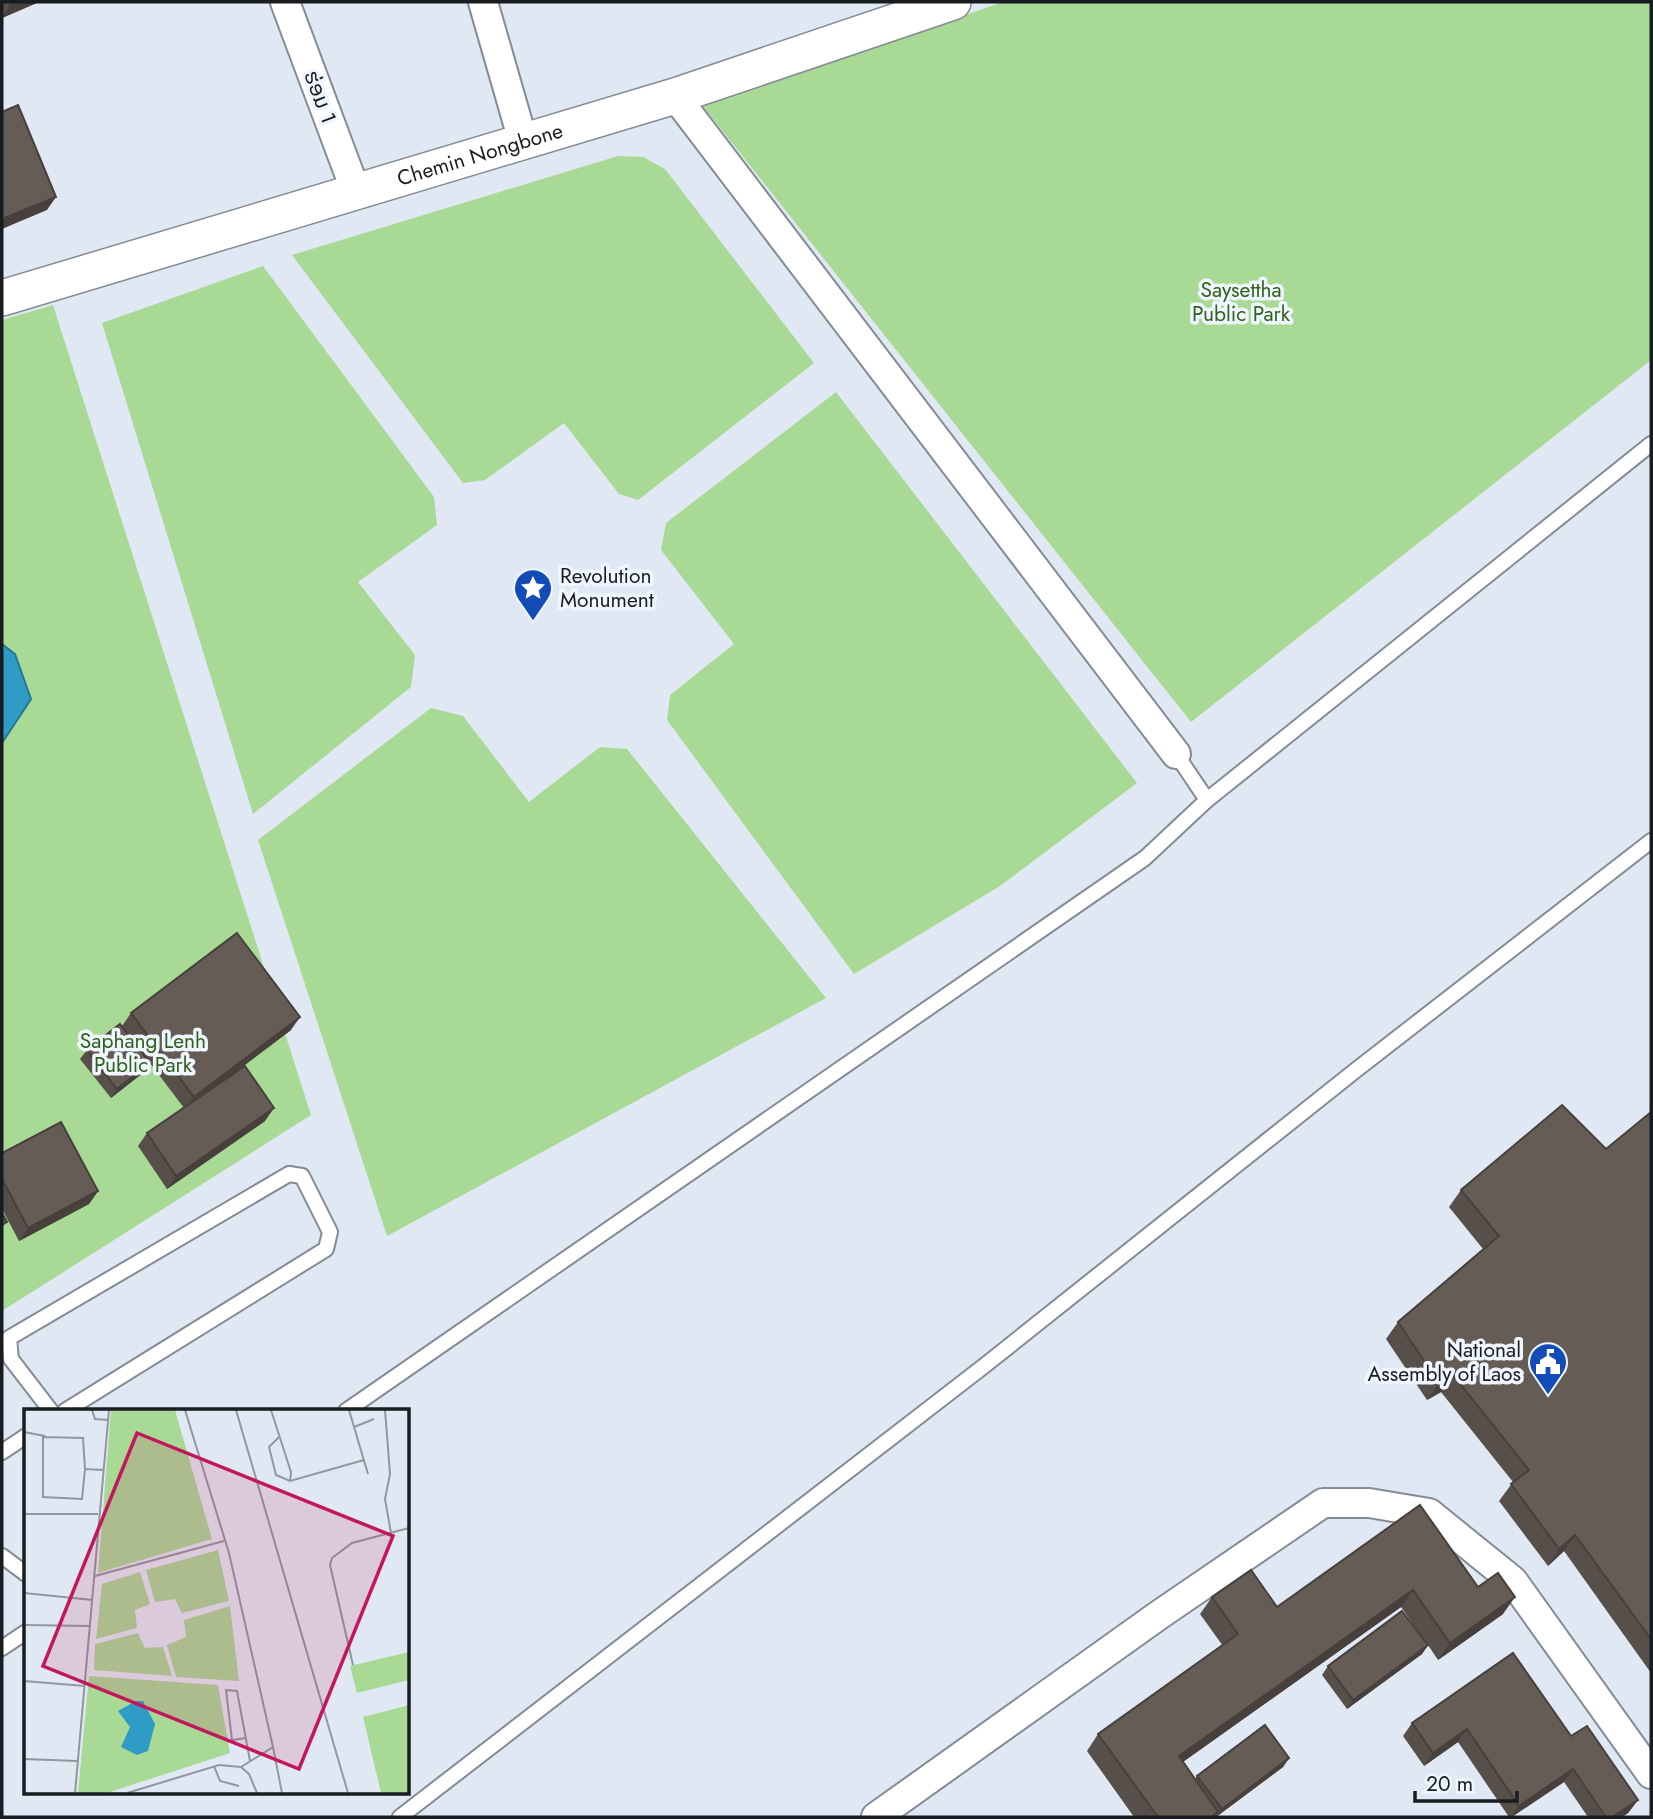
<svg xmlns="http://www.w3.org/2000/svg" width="1653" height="1819" font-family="Jost,'Noto Sans Lao',sans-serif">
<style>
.green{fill:#a8d995}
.water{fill:#2f9cc6;stroke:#287694;stroke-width:2}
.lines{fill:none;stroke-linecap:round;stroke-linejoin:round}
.service-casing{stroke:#848b94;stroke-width:18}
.minor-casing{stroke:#848b94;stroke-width:32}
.tertiary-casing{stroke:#848b94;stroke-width:38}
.service{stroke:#fff;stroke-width:14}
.minor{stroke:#fff;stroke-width:28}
.tertiary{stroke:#fff;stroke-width:35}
.wall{fill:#574f49}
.shaded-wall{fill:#47403c}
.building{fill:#655c55;stroke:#47403c;stroke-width:2}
.labels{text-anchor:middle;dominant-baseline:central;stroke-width:7;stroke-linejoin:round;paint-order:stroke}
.street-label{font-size:21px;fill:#191c20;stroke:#eff6fe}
.park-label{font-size:21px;fill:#31611a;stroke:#eff6fe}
.poi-label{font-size:21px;fill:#191c20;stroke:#eff6fe;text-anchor:start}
.inset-road{fill:none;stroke:#90979f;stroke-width:2}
.view{fill:#c2185b;fill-opacity:0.15;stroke:#c2185b;stroke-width:3.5}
.inset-edge{fill:none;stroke:#191c20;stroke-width:3.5}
</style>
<rect width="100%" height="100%" fill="#e0e9f3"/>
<g class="green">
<polygon points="1003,2 1651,2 1651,360 1191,722 702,105"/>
<polygon points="618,156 643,157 665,169 814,363 638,500 619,494 564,423 485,480 463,483 292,255"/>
<polygon points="263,266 434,497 437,525 358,582 415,655 411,687 253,814 102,323"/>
<polygon points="53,305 311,1115 2,1311 2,320"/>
<polygon points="836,392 1137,783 1000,886 854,974 667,720 670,695 734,644 661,550 666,523"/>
<polygon points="431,708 463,716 529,802 600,747 627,749 826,998 387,1236 258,840"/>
</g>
<polygon class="water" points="2,644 15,654 31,699 2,743"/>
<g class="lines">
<defs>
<g id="service">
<polyline points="1176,754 1207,800"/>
<polyline points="51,1411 11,1359 9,1338 289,1174 302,1176 330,1232 326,1249 65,1411"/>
<polyline points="346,1411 1145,858 1207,800 1651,444"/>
<polyline points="2,1452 26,1436"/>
<polyline points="2,1556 26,1574"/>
<polyline points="2,1648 26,1632"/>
<polyline points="400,1817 984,1366 1356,1070 1651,841"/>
</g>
<g id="minor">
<polyline points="285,2 356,192"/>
<polyline points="483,2 523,141"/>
<polyline points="675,96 1176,754"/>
<polyline points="876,1817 1159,1615 1323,1503 1369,1503 1429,1513 1513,1581 1651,1774"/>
</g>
<g id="tertiary">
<path id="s1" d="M 2,298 L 675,96 L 953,2"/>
</g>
</defs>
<use href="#service" class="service-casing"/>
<use href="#minor" class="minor-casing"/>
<use href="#tertiary" class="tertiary-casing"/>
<use href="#service" class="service"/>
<use href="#minor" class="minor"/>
<use href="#tertiary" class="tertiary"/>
</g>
<g class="wall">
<polygon points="2,2 39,2 2,18"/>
<polygon points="131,1013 291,1030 237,1071 265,1121 167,1189 138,1146 147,1133 184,1108 150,1063 144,1072 111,1098 80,1059 87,1050 122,1026"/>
<polygon points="1651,1112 1651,1673 1564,1551 1548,1566 1499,1501 1513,1482 1441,1392 1427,1400 1386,1339 1398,1322 1483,1249 1449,1207 1461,1190 1606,1149"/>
<polygon points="2,1153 98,1191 89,1204 19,1241 2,1209"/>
<polygon points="1420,1505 1478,1587 1503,1614 1438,1660 1428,1645 1422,1654 1347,1709 1322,1675 1328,1666 1426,1643 1401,1607 1183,1762 1195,1779 1197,1776 1289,1758 1283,1767 1216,1817 1134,1817 1087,1751 1098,1734 1223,1646 1200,1614 1212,1597 1277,1607"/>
<polygon points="1412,1723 1571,1736 1638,1800 1628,1813 1622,1817 1588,1817 1564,1782 1512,1817 1509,1817 1458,1742 1424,1766 1403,1736"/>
</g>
<g class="shaded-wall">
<polygon points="18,2 39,2 2,18 10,5"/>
<polygon points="56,197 47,210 2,229 2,219"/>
<polygon points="300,1017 291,1030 185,1110 194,1097"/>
<polygon points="150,1063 144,1072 111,1098 117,1089"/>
<polygon points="274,1108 265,1121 167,1189 176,1176"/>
<polygon points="98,1191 89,1204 19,1241 28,1228"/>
<polygon points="1453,1375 1441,1392 1427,1400 1439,1383"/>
<polygon points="1575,1535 1564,1551 1548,1566 1559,1549"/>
<polygon points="1413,1590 1401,1607 1167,1773 1179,1756"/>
<polygon points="1515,1597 1503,1614 1438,1660 1450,1643"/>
<polygon points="1428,1645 1422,1654 1347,1709 1353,1700"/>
<polygon points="1467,1729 1458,1742 1424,1766 1433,1753"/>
<polygon points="1289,1758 1283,1767 1216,1817 1222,1809"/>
<polygon points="1573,1769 1564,1782 1511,1817 1519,1806"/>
<polygon points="1638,1800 1628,1813 1622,1817 1612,1817"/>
</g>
<g class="building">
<polygon points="9,2 18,2 10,5"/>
<polygon points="18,105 56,197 2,219 2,112"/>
<polygon points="237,933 300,1017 194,1097 131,1013"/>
<polygon points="120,1024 150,1063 117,1089 87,1050"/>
<polygon points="245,1066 274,1108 176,1176 147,1133"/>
<polygon points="1562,1105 1606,1149 1651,1112 1651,1639 1575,1535 1559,1549 1511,1484 1529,1470 1453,1375 1439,1383 1398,1322 1499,1236 1461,1190"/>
<polygon points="61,1122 98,1191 28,1228 2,1179 2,1153"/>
<polygon points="2,1213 7,1222 2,1225"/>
<polygon points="1420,1505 1478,1587 1498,1573 1515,1597 1450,1643 1413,1590 1179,1756 1218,1812 1211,1817 1158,1817 1098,1734 1238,1634 1212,1597 1251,1570 1277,1607"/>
<polygon points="1402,1611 1428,1645 1353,1700 1328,1666"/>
<polygon points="1513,1653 1571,1736 1587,1726 1638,1800 1612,1817 1606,1817 1573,1769 1519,1806 1467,1729 1433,1753 1412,1723"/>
<polygon points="1265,1725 1289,1758 1222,1809 1197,1776"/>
</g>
<defs>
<symbol id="sight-pin" viewBox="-11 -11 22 30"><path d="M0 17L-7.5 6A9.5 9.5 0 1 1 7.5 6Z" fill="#144cb7" stroke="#eff6fe"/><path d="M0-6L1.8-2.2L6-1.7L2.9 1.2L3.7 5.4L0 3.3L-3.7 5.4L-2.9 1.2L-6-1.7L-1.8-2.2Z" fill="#fff"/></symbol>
<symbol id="civic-pin" viewBox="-11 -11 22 30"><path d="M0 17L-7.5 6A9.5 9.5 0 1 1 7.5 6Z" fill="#144cb7" stroke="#eff6fe"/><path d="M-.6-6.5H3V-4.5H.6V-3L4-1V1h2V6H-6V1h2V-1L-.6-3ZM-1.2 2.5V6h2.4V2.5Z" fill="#fff"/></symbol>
</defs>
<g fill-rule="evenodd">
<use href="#sight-pin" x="511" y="566" width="44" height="60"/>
<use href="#civic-pin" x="1526" y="1340" width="44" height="60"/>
</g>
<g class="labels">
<g class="street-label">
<text transform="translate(320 97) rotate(69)">ຮ່ອມ 1</text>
<text stroke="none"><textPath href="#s1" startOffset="499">Chemin Nongbone</textPath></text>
</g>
<g class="park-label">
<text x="1241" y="290">Saysettha<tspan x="1241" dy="24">Public Park</tspan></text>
<text x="143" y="1041">Saphang Lenh<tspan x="143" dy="24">Public Park</tspan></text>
</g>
<g class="poi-label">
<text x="560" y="576">Revolution<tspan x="560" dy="24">Monument</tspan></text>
<text x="1521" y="1350" text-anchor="end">National<tspan x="1521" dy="24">Assembly of Laos</tspan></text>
</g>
</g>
<g transform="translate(24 1409)">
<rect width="385" height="385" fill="#e0e9f3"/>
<path d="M 87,1 L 151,1 L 188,130 L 74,164 ZM 194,141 L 205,192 L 158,204 L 151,190 L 131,193 L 122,161 ZM 116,163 L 126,195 L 111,201 L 113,219 L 72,230 L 78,175 ZM 206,197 L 215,272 L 152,268 L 143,236 L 162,228 L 160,211 ZM 114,224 L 121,239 L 139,238 L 148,267 L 70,261 L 71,235 ZM 385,243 L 385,271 L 333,284 L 326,257 ZM 65,267 L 194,276 L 206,344 L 83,384 L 54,384 ZM 385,296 L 385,384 L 357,384 L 339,308 Z" fill="#a8d995"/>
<path d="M 112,292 L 119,292 L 131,315 L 124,342 L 113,346 L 97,338 L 106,318 L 94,302 Z" fill="#2f9cc6"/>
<path class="inset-road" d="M 68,1 L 71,10 L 84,11M 161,1 L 205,144 L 249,338M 212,1 L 324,384M 247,1 L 267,63 L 266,72M 325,1 L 344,65M 361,1 L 366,65 L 361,90 L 367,124M 330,18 L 350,10M 0,23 L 21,27M 255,28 L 245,38 L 252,66 L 266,72 L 340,51M 61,60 L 58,90 L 19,88 L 19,28 L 59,29 L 61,60 L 79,61M 0,105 L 74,105M 71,167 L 200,132M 0,184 L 69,191M 0,216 L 66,217M 329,256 L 306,156 L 308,149 L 328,134 L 385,119M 0,272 L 61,277M 222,329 L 208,331 L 202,281 L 213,282 L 226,352M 0,350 L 53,352M 190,357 L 196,372 L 215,377M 217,358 L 249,338 L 258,384M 51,384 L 85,1M 103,384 L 195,356 L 217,358 L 225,365 L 233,384"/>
<path class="view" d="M 113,24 L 369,127 L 275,360 L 19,257 Z"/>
<rect width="385" height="385" class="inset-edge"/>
</g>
<rect width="1653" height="1819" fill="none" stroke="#191c20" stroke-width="7"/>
<path d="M1415 1791v10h102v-10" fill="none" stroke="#191c20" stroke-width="3.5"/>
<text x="1426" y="1791" font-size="21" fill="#191c20" stroke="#eff6fe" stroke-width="5" paint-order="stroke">20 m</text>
</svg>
